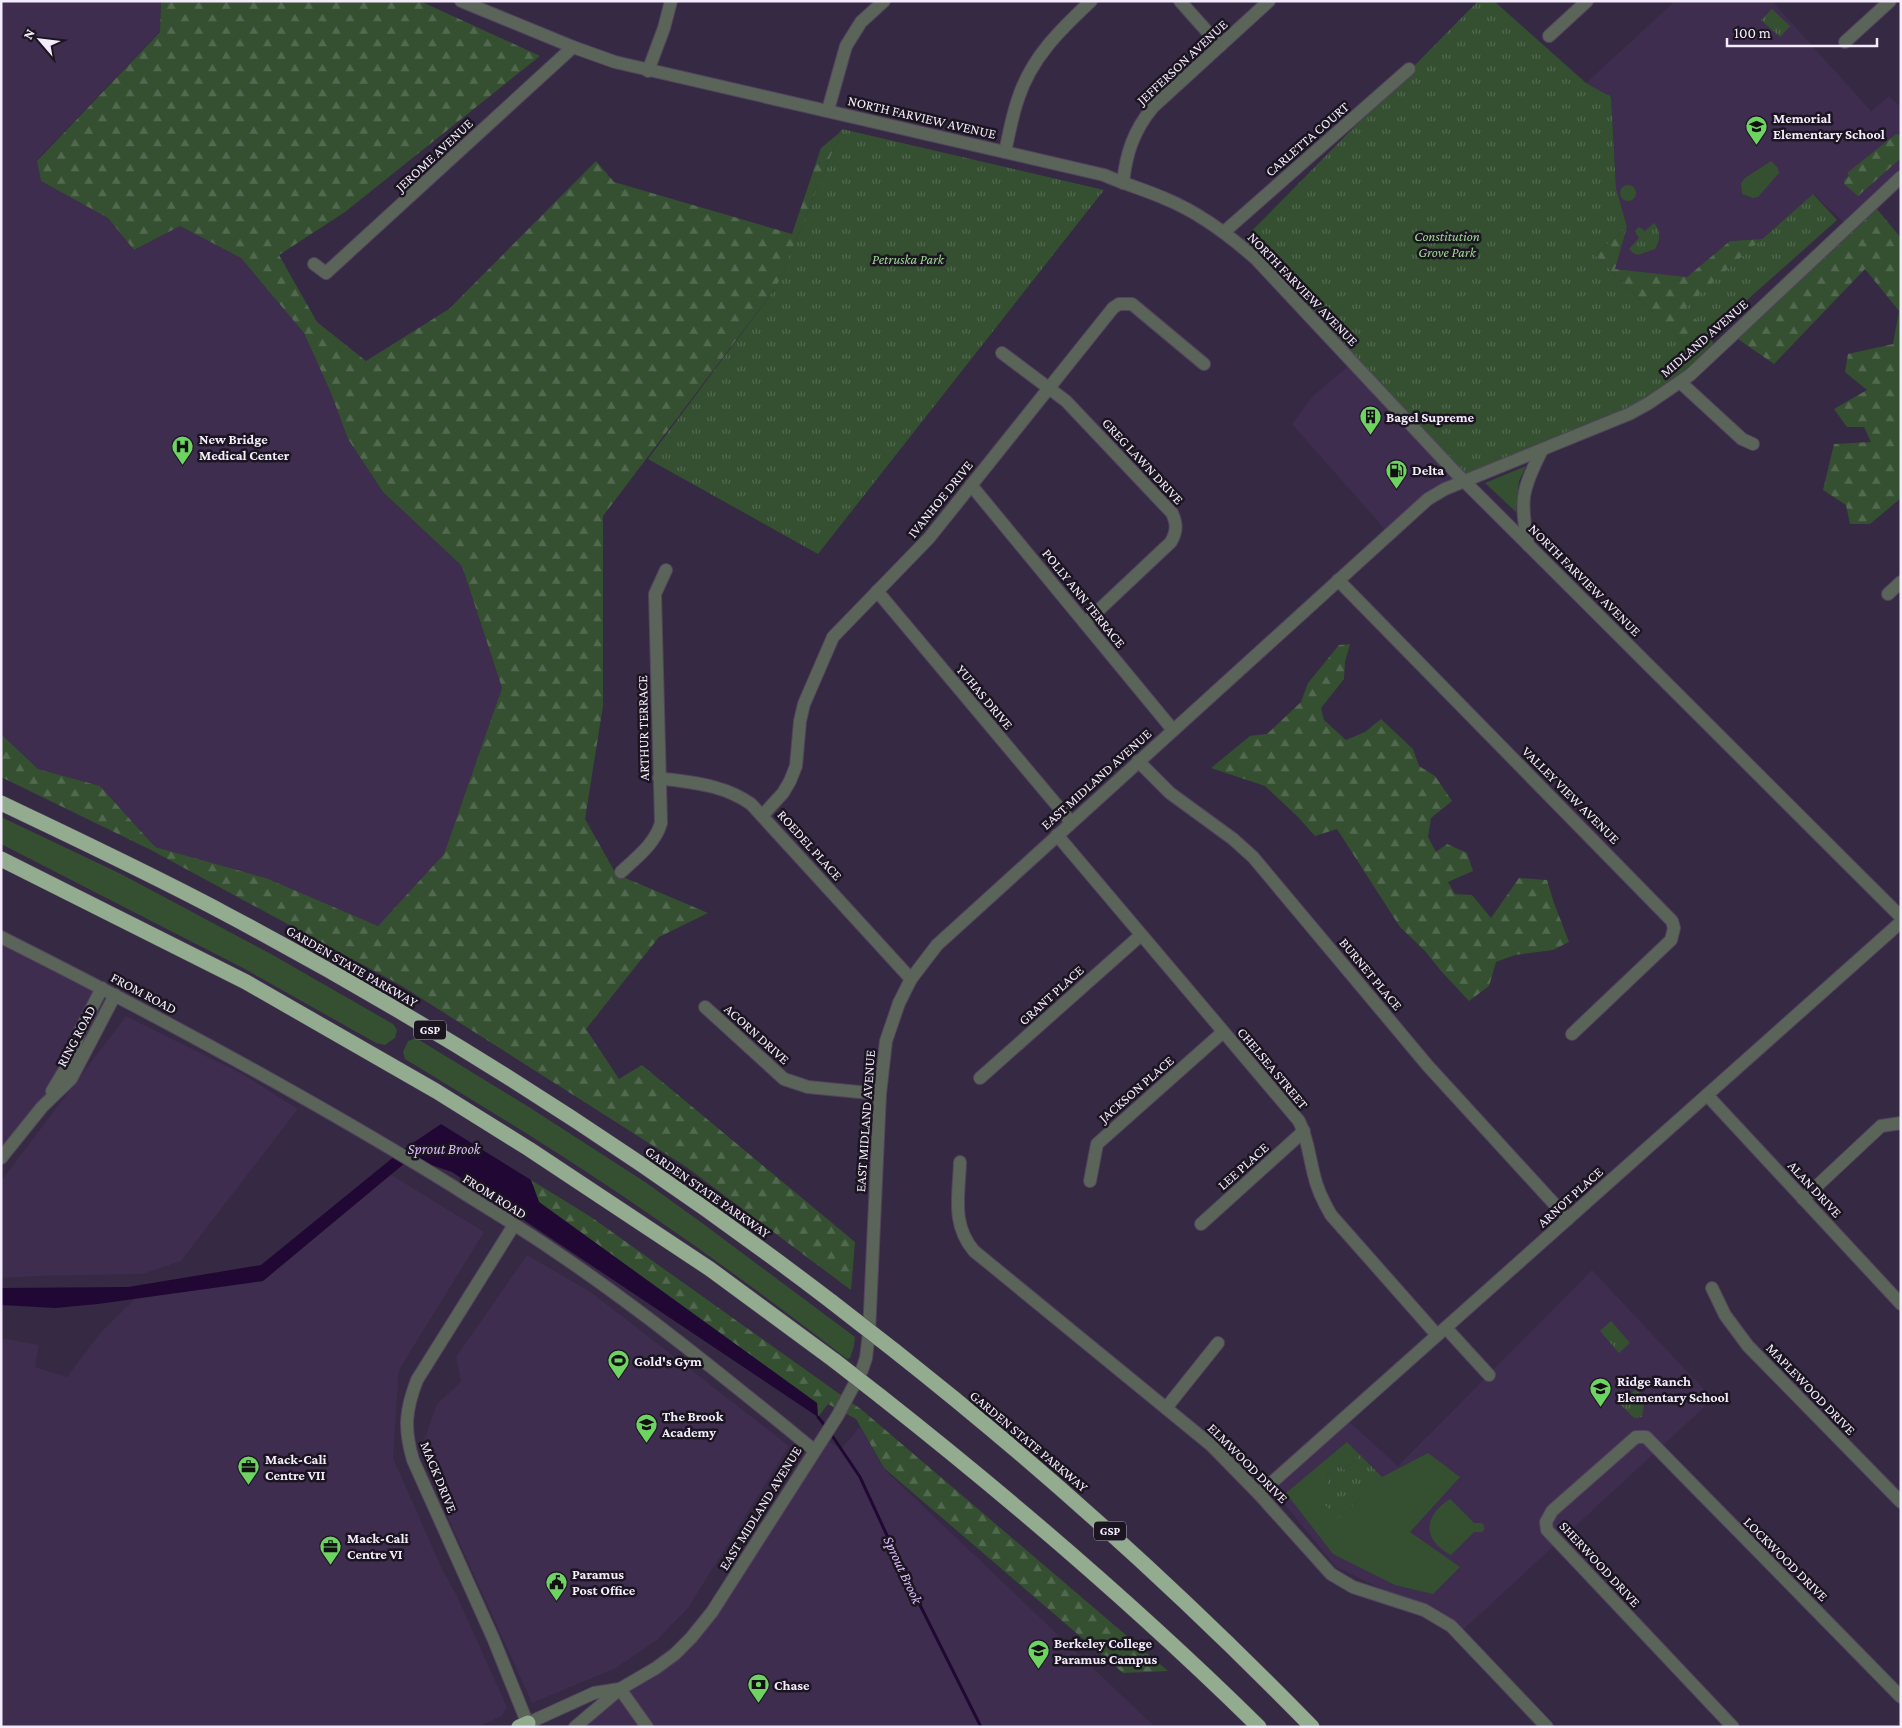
<svg xmlns="http://www.w3.org/2000/svg" width="1902" height="1728" font-family="'Crimson Pro',serif">
<style>
.built{fill:#3e2d4e}
.grass{fill:#345031}
.forest{fill:url(#forest-firs)}
.park{fill:url(#park-tufts)}
.water{fill:#210834}
.lines{fill:none;stroke-linecap:round;stroke-linejoin:round}
.stream{stroke:#210834;stroke-width:3}
.minor-casing{stroke:#51445d;stroke-width:14}
.highway-casing{stroke:#51445d;stroke-width:16}
.minor{stroke:#5a6459;stroke-width:12}
.highway{stroke:#93ac90;stroke-width:15}
.highway-bridge-casing{stroke:#51445d;stroke-width:16;stroke-linecap:butt}
.highway-bridge{stroke:#93ac90;stroke-width:15}
.labels{text-anchor:middle;dominant-baseline:central;stroke-width:5;stroke-linejoin:round;paint-order:stroke}
.shield{fill:#1b1520;stroke:#b3abbb;stroke-width:1}
.shield-label{font-size:12px;font-weight:bold;fill:#f4ebfd}
.street-label{font-size:14px;fill:#f4ebfd;stroke:#1b1520}
.poi-label{font-size:14px;font-weight:bold;fill:#f4ebfd;stroke:#1b1520;text-anchor:start}
.park-label{font-size:14px;font-style:italic;fill:#9cd994;stroke:#1b1520}
.water-label{font-size:15px;font-style:italic;fill:#dbbcfa;stroke:#1b1520}
</style>
<defs>
<pattern id="forest-firs" width="22" height="20" patternUnits="userSpaceOnUse" patternTransform="scale(1.25)"><rect width="22" height="20" fill="#345031"/><path d="M5 1l3.5 6h-7zM16 11l3.5 6h-7z" fill="#526950"/></pattern>
<pattern id="park-tufts" width="24" height="20" patternUnits="userSpaceOnUse" patternTransform="scale(1.25)"><rect width="24" height="20" fill="#345031"/><path d="M3 7l-1-3M5 7V3M7 7l1-3M15 17l-1-3M17 17v-4M19 17l1-3" fill="none" stroke="#526950"/></pattern>
</defs>
<rect width="100%" height="100%" fill="#362943"/>
<g class="built">
<polygon points="1,1 161,1 160,31 37,160 41,181 108,218 134,250 180,226 241,258 304,333 331,393 348,439 383,492 462,566 502,688 444,854 378,926 266,878 155,847 100,786 38,769 1,734"/>
<polygon points="1675,1 1772,1 1871,111 1889,96 1901,107 1901,177 1848,226 1813,194 1762,239 1730,241 1687,277 1615,269 1627,227 1616,188 1611,97 1586,83"/>
<polygon points="1353,362 1465,481 1389,534 1292,424 1313,396"/>
<polygon points="1,937 102,988 68,1064 1,1158"/>
<polygon points="126,1016 244,1075 298,1109 181,1261 143,1274 37,1276 1,1278 1,1181"/>
<polygon points="390,1174 484,1232 399,1370 393,1458 442,1569 457,1596 507,1707 502,1716 478,1727 1,1727 1,1338 39,1345 35,1367 67,1377 101,1332 136,1298 263,1281"/>
<polygon points="527,1255 592,1293 789,1446 688,1608 657,1640 616,1668 532,1703 446,1513 424,1440 437,1404 461,1382 456,1357"/>
<polygon points="1592,1270 1713,1399 1464,1629 1336,1567 1269,1485 1345,1418 1398,1466"/>
<polygon points="860,1427 884,1469 1155,1727 575,1727 691,1638 823,1437 841,1449"/>
</g>
<g class="grass">
<polygon points="1771,161 1778,168 1779,173 1758,197 1753,198 1742,194 1741,183 1745,178"/>
<polygon points="1526,466 1519,481 1516,512 1485,483"/>
<polygon points="1,817 121,874 271,954 393,1024 397,1030 395,1038 385,1045 376,1043 243,968 1,844"/>
<path d="M 416,1038 L 532,1109 L 645,1182 L 698,1220 L 855,1337 L 854,1346 L 850,1358 L 847,1359 C 762,1293 675,1230 585,1171 C 526,1132 465,1096 405,1059 L 403,1052 L 408,1041 Z"/>
<polygon points="1347,1442 1360,1455 1344,1470 1339,1465 1326,1477 1329,1481 1339,1519 1382,1477 1428,1453 1460,1477 1410,1532 1460,1567 1433,1594 1395,1585 1333,1554 1286,1493"/>
<path d="M 1450,1499 L 1474,1523 L 1481,1523 L 1484,1525 L 1484,1530 L 1482,1532 L 1474,1532 L 1451,1555 C 1422,1540 1423,1516 1450,1499 Z"/>
</g>
<g class="forest">
<polygon points="161,1 420,1 540,56 345,212 279,255 317,322 366,361 449,309 596,161 614,182 792,234 821,148 838,134 842,129 777,286 603,516 603,706 585,819 616,874 708,913 659,937 586,1029 619,1079 642,1065 855,1242 851,1290 685,1166 402,986 151,850 1,777 1,734 38,769 100,786 155,847 266,878 378,926 444,854 502,688 462,566 383,492 348,439 331,393 304,333 241,258 180,226 134,250 108,218 41,181 37,161 160,32"/>
<polygon points="1896,134 1901,135 1901,158 1858,196 1844,184 1844,181 1849,175 1847,173"/>
<polygon points="1877,209 1901,238 1901,498 1870,524 1850,524 1846,505 1823,490 1834,444 1871,442 1864,427 1847,427 1834,409 1867,390 1845,372 1848,354 1893,344 1899,311 1865,269 1774,364 1738,339"/>
<polygon points="1627,227 1615,269 1687,277 1730,241 1762,239 1686,307 1709,334 1716,350 1703,362 1595,255"/>
<polygon points="1350,644 1345,662 1344,679 1321,708 1324,720 1346,740 1365,732 1381,719 1413,749 1419,766 1435,776 1452,801 1431,818 1428,837 1436,852 1447,844 1467,853 1473,871 1448,882 1455,894 1472,895 1491,918 1519,878 1547,880 1554,903 1569,942 1553,950 1515,955 1496,962 1489,986 1469,1001 1441,971 1425,951 1400,927 1337,829 1315,836 1298,817 1265,786 1211,768 1250,736 1267,734 1301,702 1308,683 1339,645"/>
<polygon points="531,1180 591,1217 862,1410 1168,1671 1123,1673 884,1468 856,1419 828,1404 818,1417 817,1403 539,1202"/>
</g>
<g class="park">
<polygon points="1478,1 1494,1 1586,83 1611,97 1616,188 1627,227 1595,255 1703,362 1649,403 1465,481 1239,244"/>
<polygon points="1772,9 1790,26 1780,37 1761,20"/>
<polygon points="842,129 1104,190 818,554 648,459 777,286"/>
<circle cx="1628" cy="193" r="8"/>
<polygon points="1813,194 1837,220 1709,334 1685,307"/>
<path d="M 1654,223 C 1662,232 1660,240 1655,249 L 1638,255 L 1633,253 L 1629,249 L 1639,238 L 1635,231 L 1639,227 L 1645,231 Z"/>
<polygon points="1611,1321 1630,1343 1619,1353 1600,1331"/>
<polygon points="1636,1389 1645,1398 1642,1417 1634,1418 1620,1404"/>
<polygon points="1360,1455 1382,1477 1339,1519 1315,1495 1329,1481 1326,1477 1339,1465 1344,1470"/>
</g>
<polygon class="water" points="441,1124 531,1180 539,1202 817,1403 818,1417 452,1172 411,1158 263,1281 98,1304 55,1308 1,1305 1,1288 128,1287 261,1265 401,1151"/>
<g class="lines">
<g class="stream">
<polyline points="818,1417 826,1427"/>
<polyline points="831,1434 860,1477 909,1583 981,1727"/>
</g>
<defs>
<g id="minor">
<path d="M 461,1 L 573,47 L 615,62 L 1104,175 C 1124,184 1146,190 1166,199 C 1200,213 1229,235 1256,259 L 1456,473 L 1901,917"/>
<polyline points="1180,1 1220,46"/>
<polyline points="1549,36 1587,1"/>
<polyline points="1845,42 1890,1"/>
<polyline points="648,71 664,28 671,1"/>
<polyline points="828,110 846,46 861,22 884,1"/>
<path d="M 1005,152 C 1009,134 1012,116 1018,99 C 1031,58 1060,30 1091,1"/>
<path d="M 1123,183 C 1126,153 1134,130 1153,107 L 1269,1"/>
<polyline points="1224,232 1409,69"/>
<polyline points="314,264 326,273 573,47"/>
<path d="M 1002,353 L 1066,401 L 1172,513 C 1177,524 1177,531 1171,542 L 1085,623"/>
<polyline points="1680,382 1742,439 1753,444"/>
<polyline points="971,485 1173,730"/>
<path d="M 1528,545 C 1520,500 1521,491 1542,450"/>
<polyline points="1338,580 1672,921 1674,928 1671,940 1572,1034"/>
<polyline points="877,591 1071,822"/>
<polyline points="1888,594 1901,582"/>
<polyline points="1138,761 1170,793 1233,839 1253,857 1428,1066 1568,1219"/>
<path d="M 659,778 C 693,783 722,784 751,804 L 911,979"/>
<polyline points="762,816 783,793 790,781 796,766 800,721 804,704 833,637 929,538 1113,308 1119,304 1132,304 1204,364"/>
<path d="M 1057,835 L 1299,1121 C 1308,1139 1309,1156 1314,1175 C 1317,1189 1324,1203 1331,1215 L 1437,1335"/>
<path d="M 621,872 C 636,858 655,844 661,823 L 655,594 L 666,570"/>
<path d="M 1,937 C 154,1014 305,1095 451,1185 C 485,1207 520,1227 553,1250 C 644,1311 729,1381 814,1450"/>
<polyline points="705,1007 784,1079 808,1087 880,1094"/>
<polyline points="980,1078 1141,935"/>
<polyline points="52,1091 73,1056 79,1033 102,988"/>
<polyline points="1707,1095 1901,1304"/>
<polyline points="1,1158 42,1107 71,1079 115,995"/>
<path d="M 960,1162 C 959,1195 951,1224 974,1251 L 1211,1445 L 1259,1494 L 1331,1574 L 1353,1587 L 1424,1610 L 1451,1626 L 1547,1727"/>
<polyline points="1090,1181 1097,1144 1223,1032"/>
<polyline points="1803,1199 1881,1126 1901,1123"/>
<polyline points="1201,1224 1304,1131"/>
<path d="M 514,1225 L 417,1380 C 405,1411 404,1429 413,1460 L 493,1638 L 529,1727"/>
<polyline points="1712,1288 1725,1315 1748,1346 1901,1502"/>
<polyline points="1446,1328 1489,1375"/>
<polyline points="1166,1408 1218,1343"/>
<polyline points="1259,1494 1901,922"/>
<polyline points="620,1689 647,1727"/>
<polyline points="527,1727 528,1723 594,1693 620,1689"/>
<polyline points="575,1727 620,1689 656,1668 675,1654 691,1638 712,1612 838,1415 862,1370 866,1358 869,1333 880,1094 886,1041 899,1003 911,979 937,945 1428,499 1445,489 1629,414 1649,403 1690,375 1901,177"/>
<polyline points="1733,1727 1547,1530 1546,1522 1552,1511 1636,1437 1646,1437 1901,1697"/>
</g>
<g id="highway">
<path d="M 1,803 C 76,839 151,874 224,913 C 437,1026 641,1156 832,1302"/>
<polyline points="1,859 246,982 436,1091 529,1149 710,1269 835,1361"/>
<path d="M 895,1351 C 1042,1467 1181,1593 1312,1727"/>
<path d="M 880,1396 C 1012,1500 1139,1609 1259,1727"/>
<polyline points="519,1727 528,1723"/>
</g>
</defs>
<use href="#minor" class="minor-casing"/>
<use href="#highway" class="highway-casing"/>
<use href="#minor" class="minor"/>
<use href="#highway" class="highway"/>
<defs>
<g id="highway-bridge">
<polyline points="832,1302 895,1351"/>
<polyline points="835,1361 880,1396"/>
</g>
</defs>
<use href="#highway-bridge" class="highway-bridge-casing"/>
<use href="#highway-bridge" class="highway-bridge"/>
</g>
<defs>
<symbol id="school-pin" viewBox="-11 -11 22 30"><path d="M0 17L-7.5 6A9.5 9.5 0 1 1 7.5 6Z" fill="#6dd361" stroke="#1b1520"/><path d="M0-5L7-2L0 1L-7-2ZM-4 1L0 2.5L4 1V4Q0 6-4 4Z" fill="#111"/></symbol>
<symbol id="building-pin" viewBox="-11 -11 22 30"><path d="M0 17L-7.5 6A9.5 9.5 0 1 1 7.5 6Z" fill="#6dd361" stroke="#1b1520"/><path d="M-4-6H4V6H1V3H-1V6H-4ZM-2.5-4.3h1.7v1.8h-1.7ZM.8-4.3h1.7v1.8H.8ZM-2.5-1h1.7V.8h-1.7ZM.8-1h1.7V.8H.8Z" fill="#111"/></symbol>
<symbol id="hospital-pin" viewBox="-11 -11 22 30"><path d="M0 17L-7.5 6A9.5 9.5 0 1 1 7.5 6Z" fill="#6dd361" stroke="#1b1520"/><path d="M-5-5h3v3.5h4V-5h3V5h-3V1.5h-4V5h-3Z" fill="#111"/></symbol>
<symbol id="fuel-pin" viewBox="-11 -11 22 30"><path d="M0 17L-7.5 6A9.5 9.5 0 1 1 7.5 6Z" fill="#6dd361" stroke="#1b1520"/><path d="M-5.5-6h7V0h2V4h1.3V-2.5L3-4.5l.8-.8L6-3V5H2.5V1h-1V6h-7ZM-4.2-4.7v3.2H.2V-4.7Z" fill="#111"/></symbol>
<symbol id="stadium-pin" viewBox="-11 -11 22 30"><path d="M0 17L-7.5 6A9.5 9.5 0 1 1 7.5 6Z" fill="#6dd361" stroke="#1b1520"/><path d="M0-5a6.5 5 0 1 0 0 10a6.5 5 0 1 0 0-10ZM-3.5-1.8h7v3.6h-7Z" fill="#111"/></symbol>
<symbol id="office-pin" viewBox="-11 -11 22 30"><path d="M0 17L-7.5 6A9.5 9.5 0 1 1 7.5 6Z" fill="#6dd361" stroke="#1b1520"/><path d="M-6-3h4V-5.5h4V-3h4V5H-6ZM-1-4.5V-3h2v-1.5ZM-6 0V1H6V0Z" fill="#111"/></symbol>
<symbol id="civic-pin" viewBox="-11 -11 22 30"><path d="M0 17L-7.5 6A9.5 9.5 0 1 1 7.5 6Z" fill="#6dd361" stroke="#1b1520"/><path d="M-.6-6.5H3V-4.5H.6V-3L4-1V1h2V6H-6V1h2V-1L-.6-3ZM-1.2 2.5V6h2.4V2.5Z" fill="#111"/></symbol>
<symbol id="university-pin" viewBox="-11 -11 22 30"><path d="M0 17L-7.5 6A9.5 9.5 0 1 1 7.5 6Z" fill="#6dd361" stroke="#1b1520"/><path d="M0-5L7-2L0 1L-7-2ZM-4 1L0 2.5L4 1V4Q0 6-4 4Z" fill="#111"/></symbol>
<symbol id="bank-pin" viewBox="-11 -11 22 30"><path d="M0 17L-7.5 6A9.5 9.5 0 1 1 7.5 6Z" fill="#6dd361" stroke="#1b1520"/><path d="M-6-4H6V4H-6ZM0-2.3a2.3 2.3 0 1 0 0 4.6a2.3 2.3 0 1 0 0-4.6Z" fill="#111"/></symbol>
</defs>
<g fill-rule="evenodd">
<use href="#school-pin" x="1744" y="114" width="25" height="34"/>
<use href="#building-pin" x="1358" y="404" width="25" height="34"/>
<use href="#hospital-pin" x="170" y="434" width="25" height="34"/>
<use href="#fuel-pin" x="1384" y="458" width="25" height="34"/>
<use href="#stadium-pin" x="606" y="1348" width="25" height="34"/>
<use href="#school-pin" x="1588" y="1376" width="25" height="34"/>
<use href="#school-pin" x="634" y="1412" width="25" height="34"/>
<use href="#office-pin" x="236" y="1454" width="25" height="34"/>
<use href="#office-pin" x="318" y="1534" width="25" height="34"/>
<use href="#civic-pin" x="544" y="1570" width="25" height="34"/>
<use href="#university-pin" x="1026" y="1638" width="25" height="34"/>
<use href="#bank-pin" x="746" y="1672" width="25" height="34"/>
</g>
<g class="labels">
<g class="shield">
<rect x="414" y="1020.5" width="32" height="19" rx="4"/>
<rect x="1094" y="1521.5" width="32" height="19" rx="4"/>
</g>
<g class="shield-label">
<text x="430" y="1030">GSP</text>
<text x="1110" y="1531">GSP</text>
</g>
<g class="street-label">
<text transform="translate(1182 62) rotate(-43)">JEFFERSON AVENUE</text>
<text transform="translate(922 117) rotate(13)">NORTH FARVIEW AVENUE</text>
<text transform="translate(1307 139) rotate(-41)">CARLETTA COURT</text>
<text transform="translate(434 155) rotate(-43)">JEROME AVENUE</text>
<text transform="translate(1303 289) rotate(46)">NORTH FARVIEW AVENUE</text>
<text transform="translate(1704 338) rotate(-41)">MIDLAND AVENUE</text>
<text transform="translate(1143 461) rotate(47)">GREG LAWN DRIVE</text>
<text transform="translate(940 499) rotate(-51)">IVANHOE DRIVE</text>
<text transform="translate(1585 580) rotate(45)">NORTH FARVIEW AVENUE</text>
<text transform="translate(1084 598) rotate(51)">POLLY ANN TERRACE</text>
<text transform="translate(985 697) rotate(50)">YUHAS DRIVE</text>
<text transform="translate(643 728) rotate(-91)">ARTHUR TERRACE</text>
<text transform="translate(1096 779) rotate(-42)">EAST MIDLAND AVENUE</text>
<text transform="translate(1571 795) rotate(45)">VALLEY VIEW AVENUE</text>
<text transform="translate(810 845) rotate(48)">ROEDEL PLACE</text>
<text transform="translate(352 966) rotate(30)">GARDEN STATE PARKWAY</text>
<text transform="translate(1371 974) rotate(50)">BURNET PLACE</text>
<text transform="translate(144 993) rotate(28)">FROM ROAD</text>
<text transform="translate(1051 995) rotate(-42)">GRANT PLACE</text>
<text transform="translate(757 1034) rotate(42)">ACORN DRIVE</text>
<text transform="translate(76 1036) rotate(-62)">RING ROAD</text>
<text transform="translate(1273 1068) rotate(50)">CHELSEA STREET</text>
<text transform="translate(1136 1089) rotate(-41)">JACKSON PLACE</text>
<text transform="translate(865 1121) rotate(-86)">EAST MIDLAND AVENUE</text>
<text transform="translate(1243 1166) rotate(-42)">LEE PLACE</text>
<text transform="translate(1815 1189) rotate(47)">ALAN DRIVE</text>
<text transform="translate(708 1192) rotate(35)">GARDEN STATE PARKWAY</text>
<text transform="translate(495 1196) rotate(32)">FROM ROAD</text>
<text transform="translate(1570 1197) rotate(-42)">ARNOT PLACE</text>
<text transform="translate(1811 1389) rotate(46)">MAPLEWOOD DRIVE</text>
<text transform="translate(1029 1441) rotate(40)">GARDEN STATE PARKWAY</text>
<text transform="translate(1248 1463) rotate(45)">ELMWOOD DRIVE</text>
<text transform="translate(439 1477) rotate(68)">MACK DRIVE</text>
<text transform="translate(760 1508) rotate(-58)">EAST MIDLAND AVENUE</text>
<text transform="translate(1786 1559) rotate(45)">LOCKWOOD DRIVE</text>
<text transform="translate(1600 1564) rotate(47)">SHERWOOD DRIVE</text>
</g>
<g class="poi-label">
<text x="1773" y="118">Memorial<tspan x="1773" dy="16">Elementary School</tspan></text>
<text x="1386" y="417">Bagel Supreme</text>
<text x="199" y="439">New Bridge<tspan x="199" dy="16">Medical Center</tspan></text>
<text x="1412" y="470">Delta</text>
<text x="634" y="1361">Gold's Gym</text>
<text x="1617" y="1381">Ridge Ranch<tspan x="1617" dy="16">Elementary School</tspan></text>
<text x="662" y="1416">The Brook<tspan x="662" dy="16">Academy</tspan></text>
<text x="265" y="1459">Mack-Cali<tspan x="265" dy="16">Centre VII</tspan></text>
<text x="347" y="1538">Mack-Cali<tspan x="347" dy="16">Centre VI</tspan></text>
<text x="572" y="1574">Paramus<tspan x="572" dy="16">Post Office</tspan></text>
<text x="1054" y="1643">Berkeley College<tspan x="1054" dy="16">Paramus Campus</tspan></text>
<text x="774" y="1685">Chase</text>
</g>
<g class="park-label">
<text x="1447" y="236">Constitution<tspan x="1447" dy="16">Grove Park</tspan></text>
<text x="908" y="259">Petruska Park</text>
</g>
<g class="water-label">
<text x="444" y="1149">Sprout Brook</text>
<text transform="translate(903 1570) rotate(65)">Sprout Brook</text>
</g>
</g>
<rect width="1902" height="1728" fill="none" stroke="#f4ebfd" stroke-width="5"/>
<g transform="translate(40 40) rotate(298)" stroke="#1b1520" stroke-width="4" paint-order="stroke">
<path d="M0-4L9 19L0 12L-9 19Z" fill="#f4ebfd"/>
<text y="-8" font-size="14" font-weight="bold" text-anchor="middle" fill="#f4ebfd">N</text>
</g>
<path d="M1727 38v8h150v-8" fill="none" stroke="#f4ebfd" stroke-width="2.5"/>
<text x="1734" y="38" font-size="15" fill="#f4ebfd" stroke="#1b1520" stroke-width="4" paint-order="stroke">100 m</text>
</svg>
